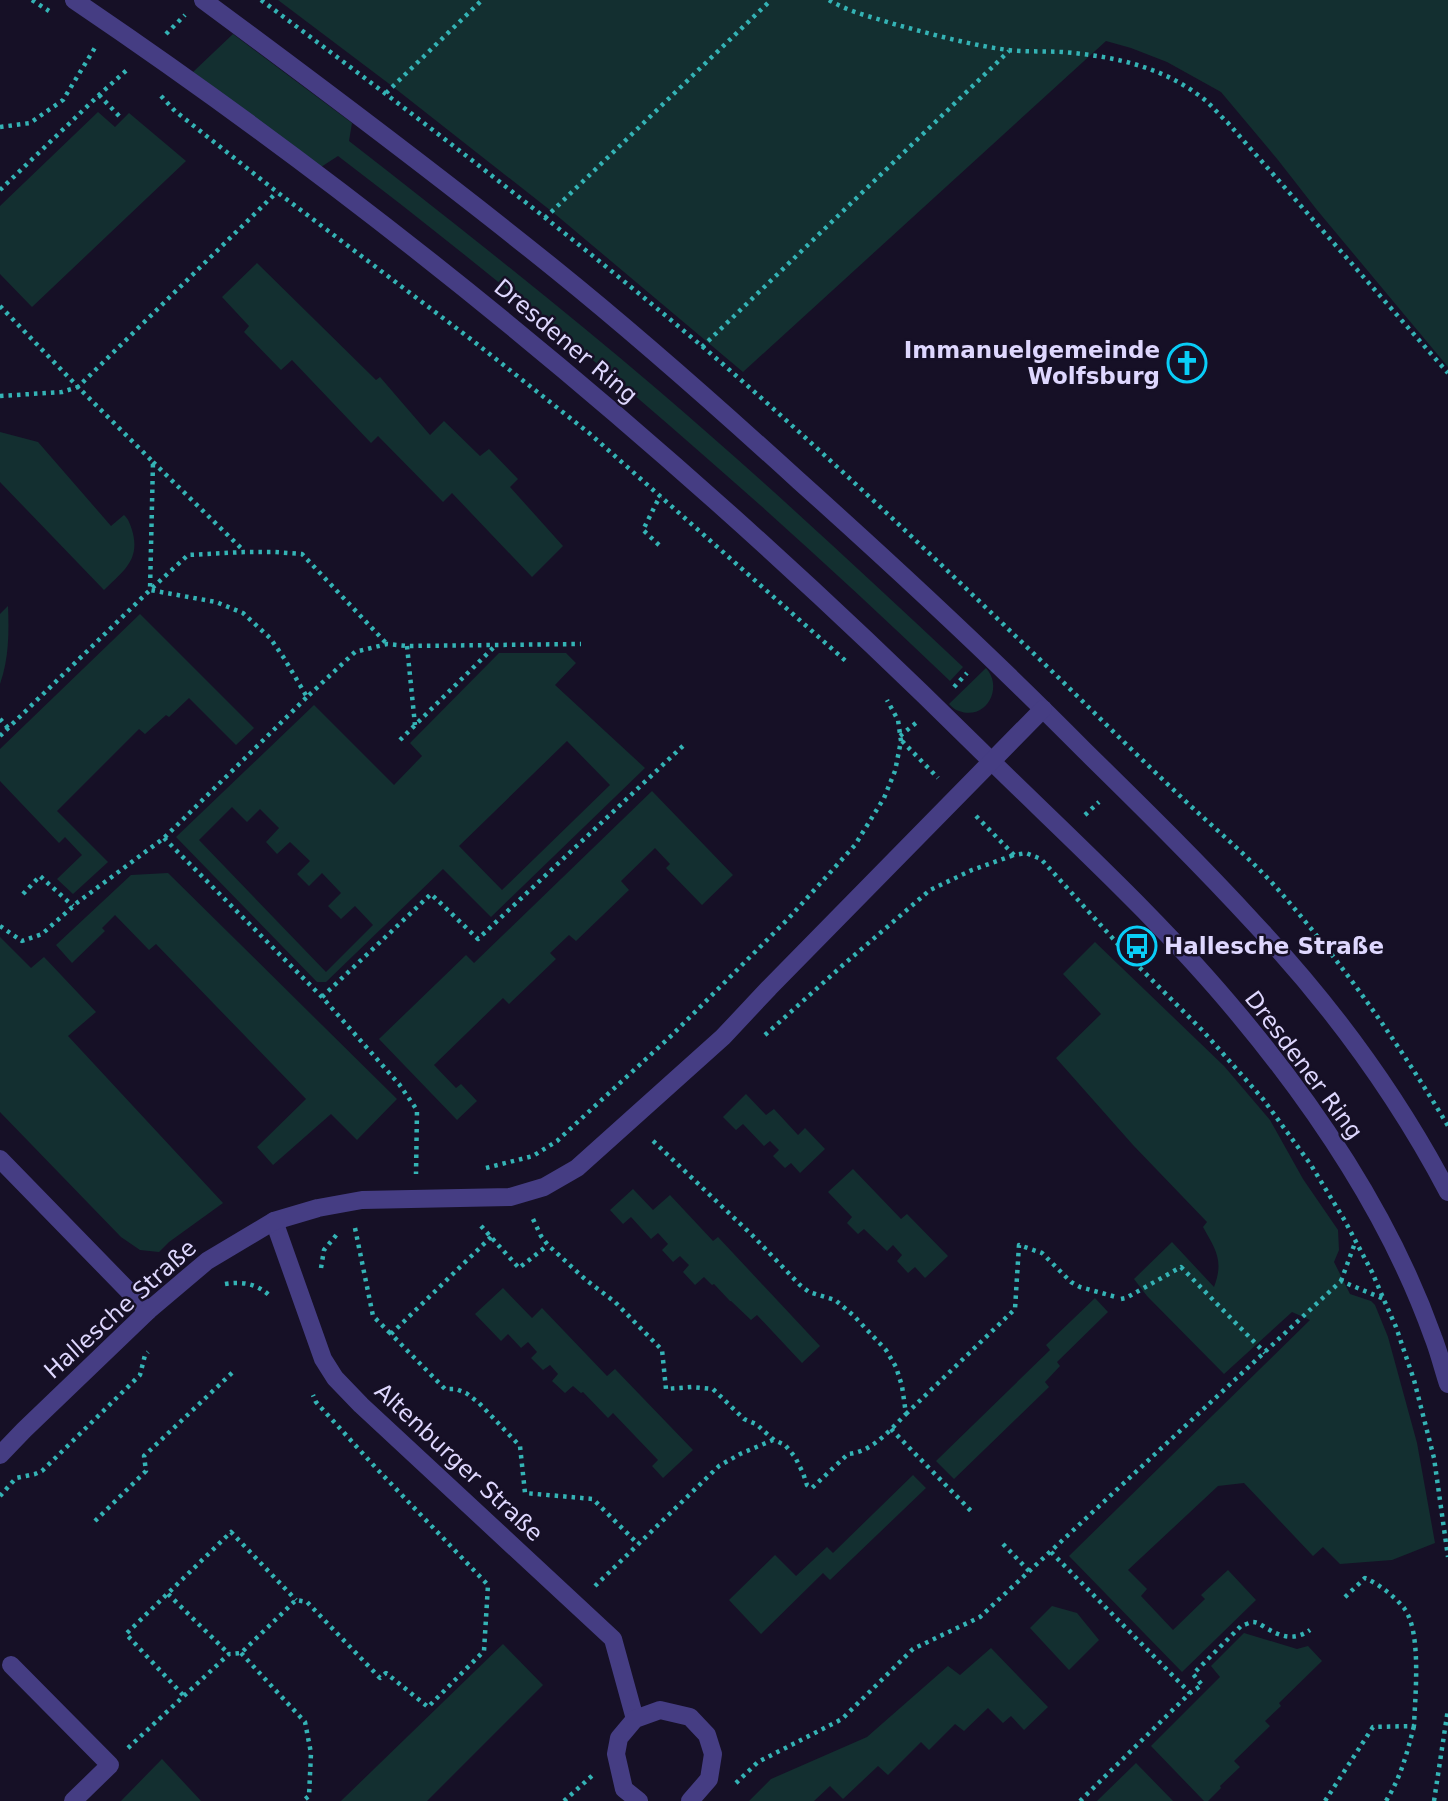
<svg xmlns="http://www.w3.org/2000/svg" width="1448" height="1801" font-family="'DejaVu Sans',sans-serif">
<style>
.green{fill:#132f30;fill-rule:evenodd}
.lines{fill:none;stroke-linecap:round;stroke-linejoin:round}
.path{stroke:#34b3b5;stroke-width:4.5;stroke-dasharray:3.5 5;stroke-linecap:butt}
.minor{stroke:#453d83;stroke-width:18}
.labels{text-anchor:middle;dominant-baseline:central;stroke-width:5;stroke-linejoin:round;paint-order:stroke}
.street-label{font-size:23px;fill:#ded7fe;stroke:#161026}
.poi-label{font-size:23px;font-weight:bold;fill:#ded7fe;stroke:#161026;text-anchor:end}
</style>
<rect width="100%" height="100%" fill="#161026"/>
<g class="green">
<polygon points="278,0 1448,0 1448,367 1317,210 1278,160 1221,92 1167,62 1131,48 1106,41 743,372 555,214 392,86"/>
<path d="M 233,34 L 352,123 L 349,141 C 453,222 557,304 658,390 C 762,479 863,573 963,667 L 950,681 C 756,495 552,319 338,156 L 321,167 L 193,72 Z"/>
<polygon points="98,112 115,127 129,113 186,161 32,307 0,274 0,206"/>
<polygon points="257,263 376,380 380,377 430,435 444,421 480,456 489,449 518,479 510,487 563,546 532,577 452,493 443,502 378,436 371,443 292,360 281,370 244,332 249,326 222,297"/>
<path d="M 0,432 L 38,442 L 111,526 L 124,515 C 129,520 130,524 132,530 C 141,560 123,571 104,590 L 0,482 Z"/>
<path d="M 8,606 C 9,633 9,658 0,684 L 0,614 Z"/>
<polygon points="140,614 254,728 236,745 189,698 169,717 166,715 145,734 139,729 57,811 108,862 73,894 57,879 82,855 65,837 59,843 0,781 0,749"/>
<path d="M 499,653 L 566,653 L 576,663 L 555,685 L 645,768 L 491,917 L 443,869 L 326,982 L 317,982 L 176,837 L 314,705 L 394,785 L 422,756 L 410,743 ZM 567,741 L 610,785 L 502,890 L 459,846 ZM 232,807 L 247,822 L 260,809 L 279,828 L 266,842 L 277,854 L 290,842 L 310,861 L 297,874 L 309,886 L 322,873 L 341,893 L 328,906 L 341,919 L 355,906 L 373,925 L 326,972 L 199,840 Z"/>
<path d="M 986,668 C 1004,688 986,721 959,711 C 955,710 952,707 949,704 Z"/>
<polygon points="652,791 733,875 702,905 666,868 670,864 655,848 621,881 629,890 576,941 569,935 550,953 556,959 509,1004 503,998 434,1065 456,1088 461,1084 477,1101 457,1120 379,1039 466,955 474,963"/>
<polygon points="168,873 397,1099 357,1140 331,1114 273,1165 257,1147 306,1099 156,944 149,950 115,915 102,928 105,931 72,963 56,945 131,875"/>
<polygon points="0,937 31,968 44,957 96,1012 68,1036 223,1203 169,1242 159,1252 140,1250 121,1237 0,1112"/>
<path d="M 1095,942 L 1224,1066 L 1270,1120 L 1303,1179 L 1338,1230 L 1339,1250 L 1334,1262 L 1350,1294 L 1371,1301 L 1375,1305 L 1388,1337 L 1417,1443 L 1435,1543 L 1392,1560 L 1340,1564 L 1323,1547 L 1313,1556 L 1244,1483 L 1218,1486 L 1128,1570 L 1147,1589 L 1141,1596 L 1173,1630 L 1205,1599 L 1201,1595 L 1228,1570 L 1256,1600 L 1182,1672 L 1069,1556 L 1310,1320 L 1292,1312 L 1224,1374 L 1147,1296 L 1134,1279 L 1172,1242 L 1214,1287 C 1224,1261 1216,1250 1203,1227 L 1207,1222 L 1133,1145 L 1056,1058 L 1101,1014 L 1063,974 Z"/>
<polygon points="746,1094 766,1115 774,1109 798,1135 805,1128 825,1149 800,1173 791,1163 785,1168 773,1156 779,1150 770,1141 764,1146 743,1124 736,1130 723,1117"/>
<polygon points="853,1169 901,1219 907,1214 948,1256 925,1278 915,1267 908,1273 897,1261 902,1255 893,1245 887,1251 864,1229 858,1234 847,1223 852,1217 828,1192"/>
<polygon points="633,1189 653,1210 670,1195 713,1241 718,1237 820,1346 802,1363 757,1315 751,1320 731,1301 730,1301 714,1284 712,1285 704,1277 695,1285 683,1272 689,1265 680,1256 673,1262 662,1250 668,1244 658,1233 651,1239 631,1217 623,1224 610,1210"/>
<polygon points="503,1288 532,1318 542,1308 607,1376 615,1369 693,1450 663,1478 652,1466 658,1460 613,1413 608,1418 583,1392 581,1393 573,1386 565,1393 552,1381 558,1374 550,1365 543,1370 531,1358 537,1352 528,1342 521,1348 508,1334 501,1341 475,1314"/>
<polygon points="1095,1298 1108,1312 1057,1362 1060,1366 1045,1382 1049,1387 954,1479 936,1461 1050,1350 1046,1345"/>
<polygon points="913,1475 926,1488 830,1580 823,1573 761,1634 729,1600 775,1555 796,1576 827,1547 833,1553"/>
<polygon points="1052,1606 1077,1613 1099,1640 1069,1670 1030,1628"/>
<polygon points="1244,1633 1297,1649 1308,1646 1322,1661 1279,1703 1281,1706 1265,1721 1270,1726 1234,1761 1240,1767 1220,1786 1221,1788 1208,1801 1204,1801 1151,1746 1220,1677 1211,1666"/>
<polygon points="503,1644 543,1685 427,1801 341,1801"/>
<polygon points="991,1648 1048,1707 1024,1730 1011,1716 1003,1723 988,1708 964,1731 955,1724 929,1750 921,1742 888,1775 878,1766 843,1799 830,1786 814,1801 749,1801 771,1779 867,1737 948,1666 960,1675"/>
<polygon points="162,1759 201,1801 121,1801"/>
<polygon points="1136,1763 1173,1801 1097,1801"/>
</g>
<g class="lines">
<g class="path">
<polyline points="32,0 49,11"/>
<path d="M 261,0 C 411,112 560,226 703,347 C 816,444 923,547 1030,650 C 1080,698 1128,747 1178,794 C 1210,825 1244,852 1274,885 C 1339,958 1398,1042 1448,1126"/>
<path d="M 829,0 C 849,12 872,17 894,24 C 931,34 970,45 1008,50 C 1026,52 1044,51 1062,52 C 1112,56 1161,66 1201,97 C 1211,104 1219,115 1228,123 L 1448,373"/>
<polyline points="166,34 185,15"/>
<polyline points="386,93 482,0"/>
<polyline points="99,95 122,119"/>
<polyline points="161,96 175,111 277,192 472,340 589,433 848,663"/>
<polyline points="0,127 30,123 63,100 96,46"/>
<polyline points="0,190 99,95 129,68"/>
<polyline points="545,218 771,0"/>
<polyline points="0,306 78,387 277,192"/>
<polyline points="702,347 1009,51"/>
<polyline points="0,396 62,392 78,387 153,462 150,590 216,602 243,613 270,638 284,658 307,697 355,652 387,644 407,646 581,644"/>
<polyline points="153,462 244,551"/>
<polyline points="659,545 643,530 660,496"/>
<polyline points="407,646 415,725"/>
<polyline points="954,687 967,673"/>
<polyline points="0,719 8,728"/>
<polyline points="0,736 150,590 188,555 244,552 274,552 302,554 387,644"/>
<polyline points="900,736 917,722"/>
<polyline points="400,740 496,645"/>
<polyline points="902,741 938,778"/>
<polyline points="1085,815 1099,802"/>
<polyline points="976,816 1014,855 1026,853 1041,859 1135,963 1203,1031 1263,1099 1311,1165 1345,1221 1372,1272 1384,1300 1396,1327 1414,1380 1434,1458 1448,1557"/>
<polyline points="164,838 322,997 399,1084 417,1110 416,1174"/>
<polyline points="23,894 40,876 73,906"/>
<polyline points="0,926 22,941 42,934 78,902 164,838 307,697"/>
<polyline points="322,997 431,894 478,939 685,744"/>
<polyline points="765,1035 843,965 930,890 972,870 1014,855"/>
<polyline points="486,1168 533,1156 557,1141 672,1035 788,919 855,845 884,798 895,771 901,741 898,720 887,700"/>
<path d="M 533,1219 L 541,1236 L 548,1245 L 586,1280 L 615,1302 L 662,1350 L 666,1389 L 692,1387 L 713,1389 L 744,1419 L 756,1424 L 774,1440 L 785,1445 L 795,1457 L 803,1473 L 807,1485 L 812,1488 L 848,1454 C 872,1452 890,1430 906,1414 L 902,1386 L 896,1367 L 886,1350 L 853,1315 L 835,1300 L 809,1292 L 800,1285 L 752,1235 L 650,1138"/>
<polyline points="481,1226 519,1268 548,1245"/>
<polyline points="355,1228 373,1316 391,1334"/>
<polyline points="491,1237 391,1334 445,1389 456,1389 466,1393 479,1403 520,1446 525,1493 593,1499 638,1544"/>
<polyline points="321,1268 324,1250 338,1233"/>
<polyline points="1341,1281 1355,1243"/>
<path d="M 225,1284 C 243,1281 258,1284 271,1297"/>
<polyline points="1121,1299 1126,1298 1181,1267 1265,1353"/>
<polyline points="906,1414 1015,1309 1019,1245 1042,1253 1071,1282 1080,1287 1116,1297"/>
<polyline points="891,1429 973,1513"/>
<polyline points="0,1496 16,1478 35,1474 42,1471 140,1375 145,1355 148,1352"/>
<polyline points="95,1521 146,1471 144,1456 233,1372"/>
<polyline points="1003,1544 1030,1572"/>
<polyline points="1051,1552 1190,1693"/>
<polyline points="595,1586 719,1466 740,1454 773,1440"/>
<polyline points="168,1594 229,1654"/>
<polyline points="241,1653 305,1722 311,1753 309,1796 303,1801"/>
<polyline points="183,1695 126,1634 231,1532 296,1600"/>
<polyline points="128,1748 229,1654 241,1653 296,1600 307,1602 380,1678 386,1673 428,1707 484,1651 488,1585 376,1468 316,1402 313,1395"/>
<polyline points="736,1783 758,1762 842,1719 913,1649 980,1617 1341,1281 1384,1299"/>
<polyline points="564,1801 595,1773"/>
<path d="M 1080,1801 L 1190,1693 L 1202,1685 L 1193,1674 L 1241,1626 C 1244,1625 1249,1623 1252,1622 C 1257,1622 1258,1623 1263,1626 C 1279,1636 1293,1642 1310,1630"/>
<path d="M 1325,1801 L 1373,1727 L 1414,1726 C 1415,1696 1422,1632 1404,1608 C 1394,1596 1379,1584 1365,1578 L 1344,1598"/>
<path d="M 1386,1801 C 1401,1777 1407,1753 1414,1726"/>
<polyline points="1434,1801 1448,1709"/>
</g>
<g class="minor">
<path d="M 74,0 C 398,219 698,471 976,746 C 1065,834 1159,918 1239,1015 C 1319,1111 1391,1219 1433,1337 C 1439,1352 1443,1369 1448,1384"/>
<path d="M 203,0 C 322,88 441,177 556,270 C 639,337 720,409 799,481 C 896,568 992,657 1084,750 C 1142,807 1200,864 1255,924 C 1330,1004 1397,1095 1448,1192"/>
<polyline points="0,1159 148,1311"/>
<polyline points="274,1221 323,1359 335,1378 361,1405 613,1639 635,1719"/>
<polyline points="0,1455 24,1430 148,1311 207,1261 274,1221 318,1208 362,1200 510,1197 544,1187 577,1168 723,1037 769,988 1043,709"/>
<polyline points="11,1665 110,1765 73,1801"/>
<polyline points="639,1801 624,1789 616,1754 619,1738 635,1719 660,1710 690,1717 707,1735 713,1754 709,1779 690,1801"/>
</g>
</g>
<defs>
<symbol id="church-ring" viewBox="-11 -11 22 22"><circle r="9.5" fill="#161026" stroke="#09cdf7" stroke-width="1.5"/><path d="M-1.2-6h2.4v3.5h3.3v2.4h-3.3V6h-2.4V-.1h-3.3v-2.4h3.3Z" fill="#09cdf7"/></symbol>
<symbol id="bus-ring" viewBox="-11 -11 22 22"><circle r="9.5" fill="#161026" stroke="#09cdf7" stroke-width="1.5"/><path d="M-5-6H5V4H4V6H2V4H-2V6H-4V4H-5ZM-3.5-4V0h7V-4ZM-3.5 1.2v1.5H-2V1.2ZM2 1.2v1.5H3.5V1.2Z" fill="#09cdf7"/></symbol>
</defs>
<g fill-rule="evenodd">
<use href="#church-ring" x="1165" y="341" width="44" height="44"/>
<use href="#bus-ring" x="1115" y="924" width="44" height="44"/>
</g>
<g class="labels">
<g class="street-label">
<text transform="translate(566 341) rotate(40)">Dresdener Ring</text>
<text transform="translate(1304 1065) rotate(53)">Dresdener Ring</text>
<text transform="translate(120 1309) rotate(-42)">Hallesche Straße</text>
<text transform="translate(459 1462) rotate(43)">Altenburger Straße</text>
</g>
<g class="poi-label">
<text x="1160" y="350">Immanuelgemeinde<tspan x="1160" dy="26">Wolfsburg</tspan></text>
<text x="1164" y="946" text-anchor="start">Hallesche Straße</text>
</g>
</g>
</svg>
